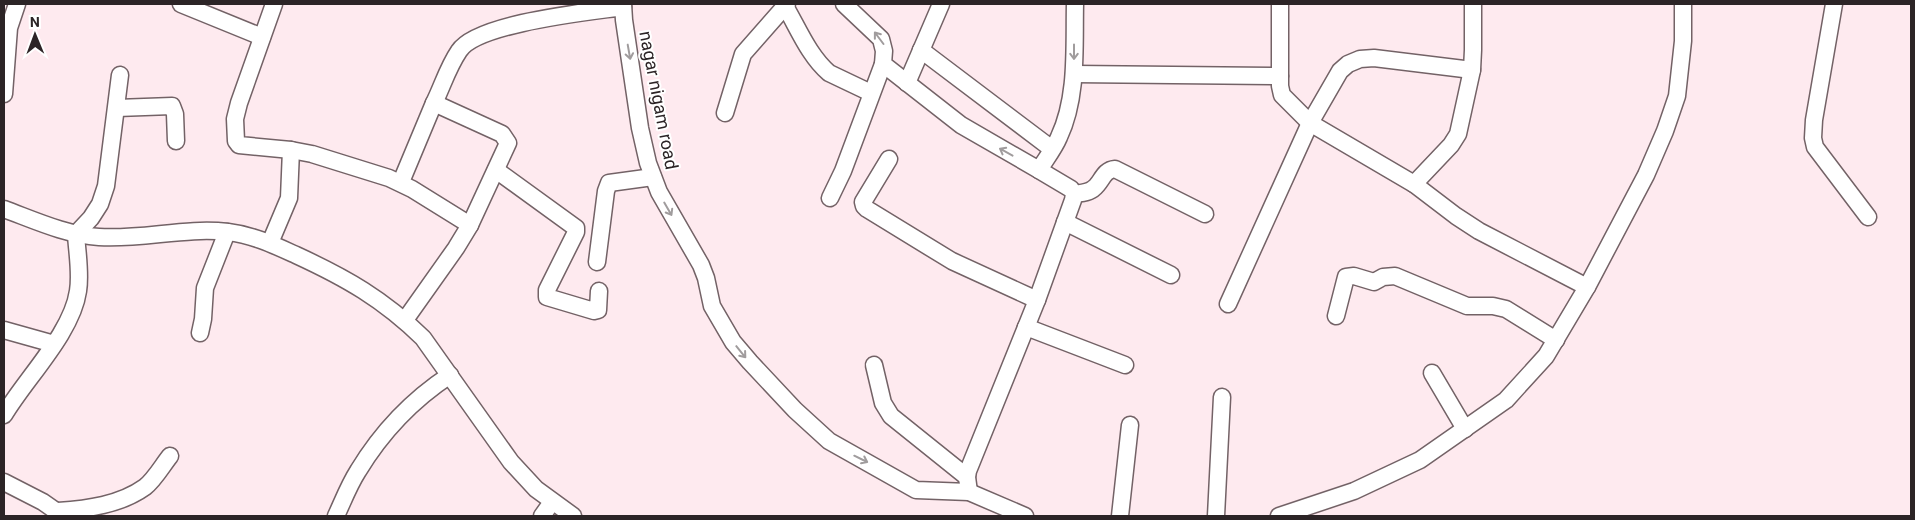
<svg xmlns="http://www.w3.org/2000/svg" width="1915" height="520" font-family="Roboto,sans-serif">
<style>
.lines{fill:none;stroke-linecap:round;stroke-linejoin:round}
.street-casing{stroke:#736266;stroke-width:19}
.street{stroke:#fff;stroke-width:16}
.oneway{stroke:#a09c9d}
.labels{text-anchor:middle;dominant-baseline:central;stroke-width:4;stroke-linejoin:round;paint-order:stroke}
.street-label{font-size:18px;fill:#2c2426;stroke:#fff}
</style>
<rect width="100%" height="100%" fill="#feeaef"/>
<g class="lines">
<defs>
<g id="street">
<polyline points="181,4 262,37"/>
<polyline points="274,4 239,103 235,119 236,141 239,145 291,150 312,154 389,178 412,189 470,225"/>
<polyline points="623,4 624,20 640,128 648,163 659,192 701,265 706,278 712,306 733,342 750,362 795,410 829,441 916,490 969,492 1025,516"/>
<path d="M 844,4 L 881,39 L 884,51 L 883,64 L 961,125 L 1039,170 C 1045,160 1054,149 1059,137 C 1078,97 1074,47 1075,4"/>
<polyline points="1834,4 1814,120 1813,138 1815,147 1868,217"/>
<path d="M 785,6 C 798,28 809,56 829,73 L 871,93"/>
<polyline points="921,50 1052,149"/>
<polyline points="1074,74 1280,76 1280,4"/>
<polyline points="1280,76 1280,86 1282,95 1310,123 1414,184 1456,216 1479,231 1587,287"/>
<polyline points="907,83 941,4"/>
<polyline points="4,94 9,28 17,4"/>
<path d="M 434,103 C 442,87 448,67 459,51 C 477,23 589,12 623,7"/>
<polyline points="117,108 172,106 175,114 176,141"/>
<polyline points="725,113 743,54 787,4"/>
<polyline points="889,159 863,202 864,206 867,209 952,261 1037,300"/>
<polyline points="496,170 576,228 576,232 547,290 547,297 594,311 598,310 599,291"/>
<polyline points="401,182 434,103 502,134 508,143 470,225 456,248 405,320"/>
<polyline points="1414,184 1451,145 1458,134 1472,70"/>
<path d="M 1074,194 C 1080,193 1089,193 1094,188 C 1102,182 1103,170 1115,169 L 1205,214"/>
<polyline points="830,198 843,171 883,64"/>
<path d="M 4,209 C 34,220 66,235 99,237 C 142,240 185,227 228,232 C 253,235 274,245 296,255 C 346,278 383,299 423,338 L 511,462 L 536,489 L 573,516"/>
<polyline points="1065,222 1171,275"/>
<polyline points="270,243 289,198 291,150"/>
<polyline points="597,262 606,191 609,183 653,177"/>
<polyline points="1228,304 1310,123 1340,71 1348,64 1360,59 1374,58 1472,70 1473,50 1473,4"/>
<polyline points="1336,316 1346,277 1354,276 1374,282 1383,277 1395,276 1467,306 1493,306 1506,309 1556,340"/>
<polyline points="1026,327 1125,365"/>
<polyline points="4,330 54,344"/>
<polyline points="200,333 203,319 205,288 227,232"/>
<polyline points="874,365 883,403 891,416 967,477"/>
<polyline points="1432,373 1465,429"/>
<path d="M 4,415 C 26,378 72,333 78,291 C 81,273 77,252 76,234 L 91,218 L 100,204 L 106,186 L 120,75"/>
<polyline points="4,482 43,502 63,516"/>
<polyline points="969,492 967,477 968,471 1037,300 1073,200 1074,194 1071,189 1039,170"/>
<path d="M 58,511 C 87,509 120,505 145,487 C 155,479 162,466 170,456"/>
<path d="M 336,516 C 343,501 349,485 358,471 C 381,433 412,400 450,375"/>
<polyline points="542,516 552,502"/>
<polyline points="1120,516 1130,425"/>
<polyline points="1216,516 1222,397"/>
<polyline points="1279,516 1354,491 1420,460 1506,400 1546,356 1587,287 1646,175 1665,131 1677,96 1683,41 1683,4"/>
</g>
</defs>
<use href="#street" class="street-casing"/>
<use href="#street" class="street"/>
</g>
<defs><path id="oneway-shaft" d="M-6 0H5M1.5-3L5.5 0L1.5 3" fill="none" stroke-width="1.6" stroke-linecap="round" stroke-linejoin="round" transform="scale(1.25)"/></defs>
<g class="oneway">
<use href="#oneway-shaft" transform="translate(879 38) rotate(-127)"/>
<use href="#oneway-shaft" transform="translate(629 52) rotate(80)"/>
<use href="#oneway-shaft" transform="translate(1074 52) rotate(90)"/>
<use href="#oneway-shaft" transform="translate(1006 152) rotate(-151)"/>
<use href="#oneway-shaft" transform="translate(668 209) rotate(60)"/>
<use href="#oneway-shaft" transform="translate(741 352) rotate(51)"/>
<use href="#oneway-shaft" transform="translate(861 459) rotate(26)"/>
</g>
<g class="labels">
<g class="street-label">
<text transform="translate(659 100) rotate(79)">nagar nigam road</text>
</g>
</g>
<rect width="1915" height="520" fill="none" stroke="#2c2426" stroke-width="10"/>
<g transform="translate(35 35) rotate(359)" stroke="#ffffff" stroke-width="4" paint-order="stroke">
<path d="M0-4L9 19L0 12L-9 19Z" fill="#2c2426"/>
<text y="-8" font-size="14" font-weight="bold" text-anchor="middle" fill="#2c2426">N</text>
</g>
</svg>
